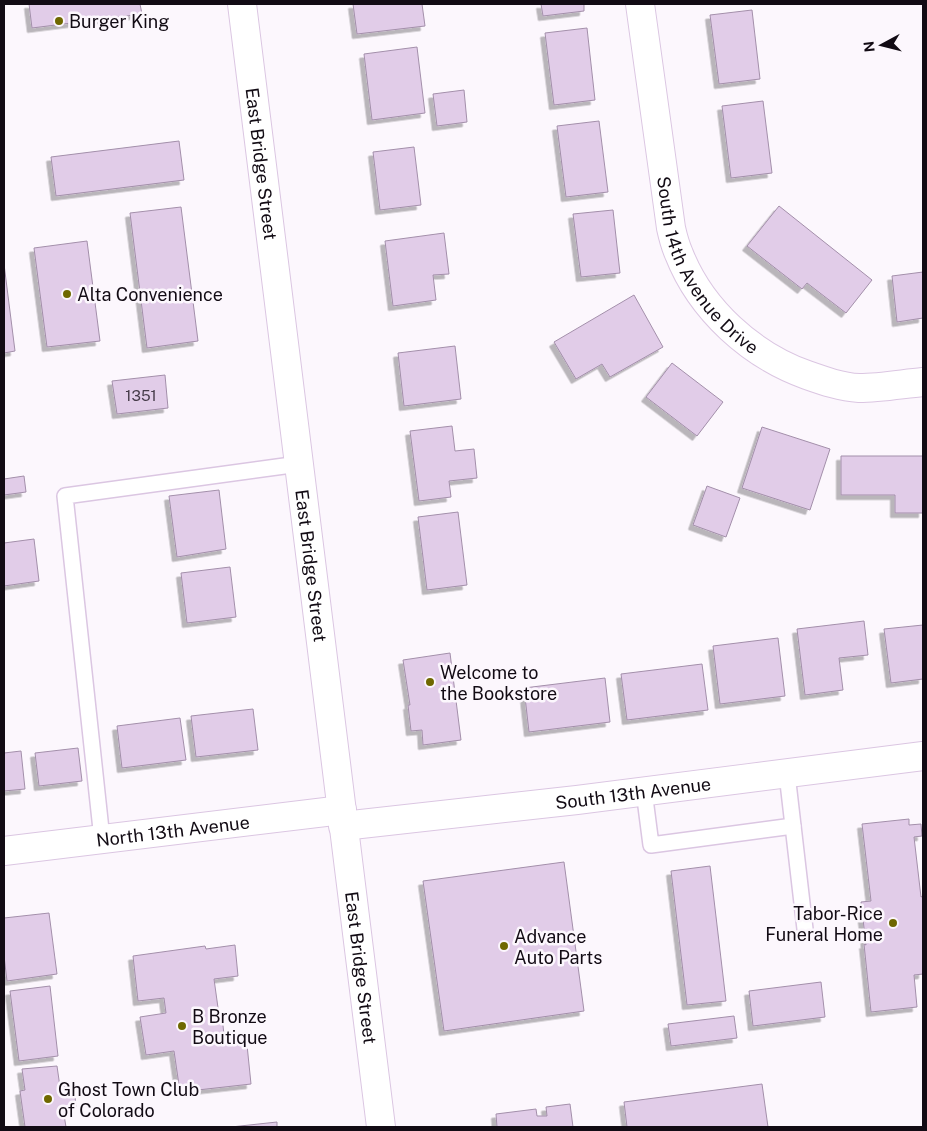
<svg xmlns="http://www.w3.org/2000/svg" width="927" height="1131" font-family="'Public Sans',sans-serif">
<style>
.building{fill:#e1cce8;stroke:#a38faa;filter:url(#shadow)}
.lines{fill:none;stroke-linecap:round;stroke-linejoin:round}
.lane-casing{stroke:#dbc6e2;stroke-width:18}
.street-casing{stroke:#dbc6e2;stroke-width:30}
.secondary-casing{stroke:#dbc6e2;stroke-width:30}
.lane{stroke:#fff;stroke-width:15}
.street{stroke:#fff;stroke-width:28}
.secondary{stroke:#fff;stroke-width:28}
.poi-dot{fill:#6f6800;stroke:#fcf7fd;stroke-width:2}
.labels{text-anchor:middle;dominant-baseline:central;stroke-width:5;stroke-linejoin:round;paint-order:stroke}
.number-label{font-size:15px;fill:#463b49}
.poi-label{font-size:18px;fill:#120b14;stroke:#fcf7fd;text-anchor:start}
.street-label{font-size:18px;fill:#120b14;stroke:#fcf7fd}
</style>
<defs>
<filter id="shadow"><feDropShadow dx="-4.5" dy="4.5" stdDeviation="0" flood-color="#0004"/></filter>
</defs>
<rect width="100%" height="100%" fill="#fcf7fd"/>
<g class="building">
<polygon points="29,4 140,4 142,14 32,28"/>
<polygon points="353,4 422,4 425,26 357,34"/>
<polygon points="541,4 584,4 584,11 543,16"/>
<polygon points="752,10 760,79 719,84 710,15"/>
<polygon points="587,28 595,100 554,105 545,33"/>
<polygon points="417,47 425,113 372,120 364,54"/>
<polygon points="464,90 467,122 437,126 433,94"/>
<polygon points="763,101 772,173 731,178 722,106"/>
<polygon points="599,121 608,192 566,197 557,126"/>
<polygon points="179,141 184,180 56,196 51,157"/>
<polygon points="414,147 421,205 380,210 373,152"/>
<polygon points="779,206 872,280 846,313 807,283 802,289 747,246"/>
<polygon points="181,207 198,341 147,348 130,213"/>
<polygon points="613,210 620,273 581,277 573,214"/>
<polygon points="444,233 449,274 433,275 436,300 393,306 385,241"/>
<polygon points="87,241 100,341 47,347 34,248"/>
<polygon points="4,264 15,351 4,353"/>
<polygon points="923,272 923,318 897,322 892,276"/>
<polygon points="634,295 663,347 610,377 602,364 576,379 554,342"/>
<polygon points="455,346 461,399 404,406 398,353"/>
<polygon points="672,363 723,402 697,436 646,397"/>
<polygon points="165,375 168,408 117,414 112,381"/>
<polygon points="452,426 455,451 474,449 477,478 449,481 451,497 419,501 410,431"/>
<polygon points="762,427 830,449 810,510 742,488"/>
<polygon points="841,456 923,456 923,513 895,513 895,495 841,495"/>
<polygon points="24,476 26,492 4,495 4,479"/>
<polygon points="707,486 740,498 726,537 693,525"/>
<polygon points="219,490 226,549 177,557 169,496"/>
<polygon points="458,512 467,585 427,590 418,517"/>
<polygon points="34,539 39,581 4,586 4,543"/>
<polygon points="230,567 236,617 187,623 181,573"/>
<polygon points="864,621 868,655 839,658 843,690 805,695 797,629"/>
<polygon points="923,625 923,679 891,683 884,629"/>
<polygon points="778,638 785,696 720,704 713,646"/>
<polygon points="450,653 461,740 423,745 422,730 411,731 408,705 410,705 403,660"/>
<polygon points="702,664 708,710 627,720 621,674"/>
<polygon points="605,678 610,722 529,732 524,688"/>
<polygon points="253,709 258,750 196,757 191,716"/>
<polygon points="180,718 186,760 122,768 117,726"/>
<polygon points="78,748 82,781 39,786 35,753"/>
<polygon points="21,751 25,789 4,791 4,753"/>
<polygon points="909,819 909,825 921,824 922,836 914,837 921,897 923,896 923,974 914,975 917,1007 871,1012 864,944 866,945 861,902 871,901 862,824"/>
<polygon points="564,862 584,1011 444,1031 423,881"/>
<polygon points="710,866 726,1001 687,1005 671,871"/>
<polygon points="49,913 57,974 7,981 4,956 4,918"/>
<polygon points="235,945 238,976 214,979 219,1015 222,1016 224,1035 218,1037 246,1035 251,1084 180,1092 174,1051 146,1055 140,1017 166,1013 164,998 138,1001 133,956 205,946 206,949"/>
<polygon points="821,982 825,1017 753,1026 749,991"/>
<polygon points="50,986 58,1056 19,1061 10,991"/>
<polygon points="734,1016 737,1038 671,1046 668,1024"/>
<polygon points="57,1066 60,1087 74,1086 76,1107 63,1109 66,1127 25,1127 20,1091 25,1090 22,1069"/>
<polygon points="762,1084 768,1127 627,1127 624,1102"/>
<polygon points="570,1104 573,1127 497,1127 496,1114 536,1109 537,1116 547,1116 546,1107"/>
<polygon points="277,1122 277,1127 231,1127"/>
</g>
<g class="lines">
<defs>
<g id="lane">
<polyline points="787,774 805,929"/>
<polyline points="644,791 651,845 793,826"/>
<polyline points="102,839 65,496 299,464"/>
</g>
<g id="street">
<path id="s1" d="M 640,4 L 671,228 C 673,237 675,245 679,254 C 701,310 751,355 807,375 C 824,381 841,387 859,388 C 880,388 902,384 923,382"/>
<path id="s2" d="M 343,826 L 577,800 L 923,756"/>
<path id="s3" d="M 4,851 L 342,810"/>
</g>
<g id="secondary">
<path id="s4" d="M 242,4 L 381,1127"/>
</g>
</defs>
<use href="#lane" class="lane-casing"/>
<use href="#street" class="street-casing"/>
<use href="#secondary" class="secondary-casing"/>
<use href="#lane" class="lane"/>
<use href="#street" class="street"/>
<use href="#secondary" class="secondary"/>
</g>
<g class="poi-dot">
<circle cx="59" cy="21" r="5"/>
<circle cx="67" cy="294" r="5"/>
<circle cx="430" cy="682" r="5"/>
<circle cx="893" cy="923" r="5"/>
<circle cx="504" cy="946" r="5"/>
<circle cx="182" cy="1026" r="5"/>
<circle cx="48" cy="1099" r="5"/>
</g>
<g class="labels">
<g class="number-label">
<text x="141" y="395">1351</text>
</g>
<g class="poi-label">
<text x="69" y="21">Burger King</text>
<text x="77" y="294">Alta Convenience</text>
<text x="440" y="672">Welcome to<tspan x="440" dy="21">the Bookstore</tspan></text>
<text x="883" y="913" text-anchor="end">Tabor-Rice<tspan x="883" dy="21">Funeral Home</tspan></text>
<text x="514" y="936">Advance<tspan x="514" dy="21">Auto Parts</tspan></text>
<text x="192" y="1016">B Bronze<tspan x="192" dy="21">Boutique</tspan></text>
<text x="58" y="1089">Ghost Town Club<tspan x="58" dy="21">of Colorado</tspan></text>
</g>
<g class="street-label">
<text stroke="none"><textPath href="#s4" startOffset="161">East Bridge Street</textPath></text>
<text stroke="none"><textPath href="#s1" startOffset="276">South 14th Avenue Drive</textPath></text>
<text stroke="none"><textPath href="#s4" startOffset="566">East Bridge Street</textPath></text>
<text stroke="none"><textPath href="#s2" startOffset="292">South 13th Avenue</textPath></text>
<text stroke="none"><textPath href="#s3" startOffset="170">North 13th Avenue</textPath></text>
<text stroke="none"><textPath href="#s4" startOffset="971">East Bridge Street</textPath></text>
</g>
</g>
<rect width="927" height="1131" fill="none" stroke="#120b14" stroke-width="10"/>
<g transform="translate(882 45) rotate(263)" stroke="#fcf7fd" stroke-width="4" paint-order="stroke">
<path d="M0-4L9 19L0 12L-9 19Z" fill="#120b14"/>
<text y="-8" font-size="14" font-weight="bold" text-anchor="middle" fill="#120b14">N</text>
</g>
</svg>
